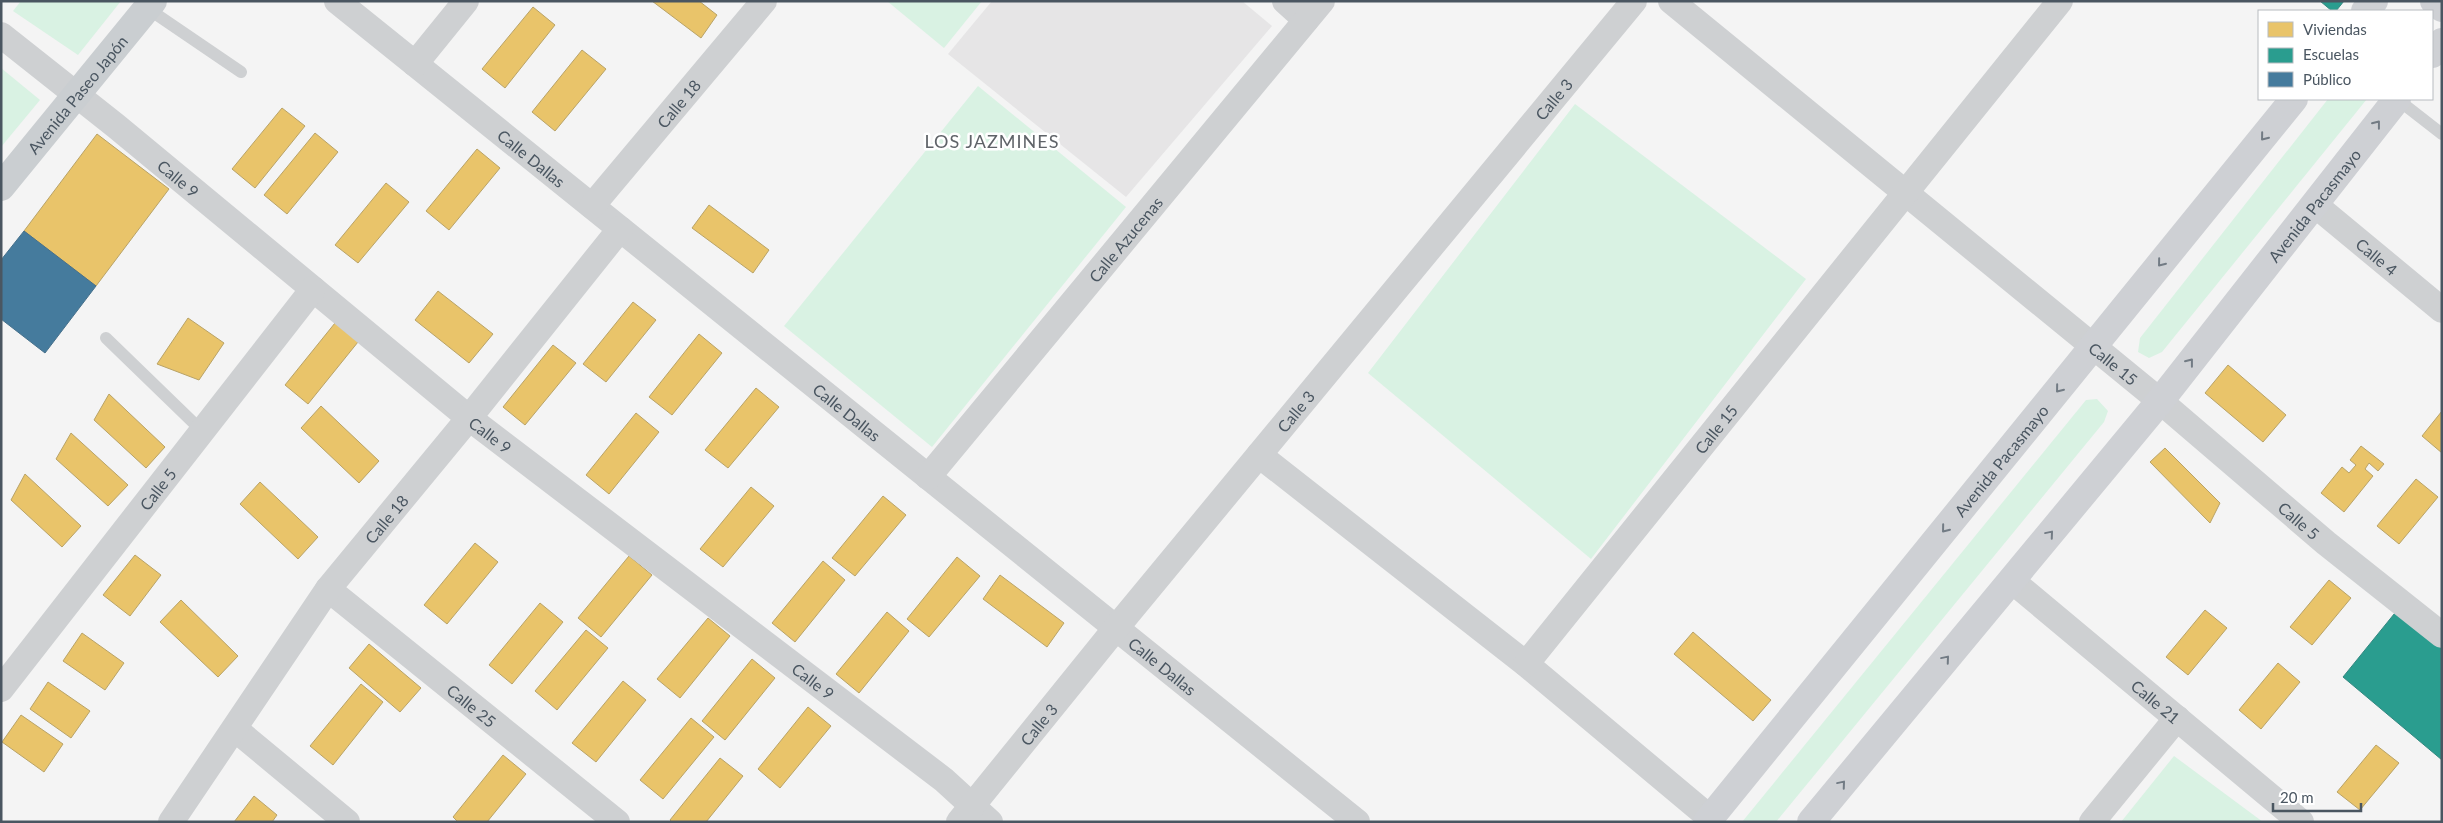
<svg xmlns="http://www.w3.org/2000/svg" width="2443" height="823" font-family="Lato,sans-serif">
<style>
.education{fill:#e6e5e6}
.green{fill:#d9f2e3}
.homes{fill:#e9c46a;stroke:#b9a367}
.schools{fill:#2a9d8f;stroke:#348881}
.public{fill:#457b9d;stroke:#46708b}
.lines{fill:none;stroke-linecap:round;stroke-linejoin:round}
.lane{stroke:#ced0d2;stroke-width:12}
.street{stroke:#ced0d2;stroke-width:26}
.secondary{stroke:#ced0d4;stroke-width:28}
.primary{stroke:#caced1;stroke-width:28}
.oneway{stroke:#727b84}
.labels{text-anchor:middle;dominant-baseline:central;stroke-width:5;stroke-linejoin:round;paint-order:stroke}
.street-label{font-size:16px;fill:#4a5661;stroke:#fff}
.neighbourhood-label{font-size:18px;letter-spacing:1px;fill:#5f6368;stroke:#fff}
</style>
<rect width="100%" height="100%" fill="#f4f4f4"/>
<polygon class="education" points="992,1 1242,1 1272,26 1126,197 948,54"/>
<g class="green">
<polygon points="21,1 121,1 78,55 13,11"/>
<polygon points="887,1 982,1 944,48"/>
<polygon points="1,68 40,100 1,147"/>
<polygon points="978,86 1126,207 932,447 784,326"/>
<polygon points="2328,99 2367,99 2162,352 2149,358 2138,352 2140,338"/>
<polygon points="1575,104 1806,279 1591,559 1368,373"/>
<polygon points="2097,399 2108,411 2104,422 1776,822 1742,822 2086,400"/>
<polygon points="2174,756 2263,822 2121,822"/>
</g>
<g class="homes">
<polygon points="652,1 699,1 717,15 701,38"/>
<polygon points="533,7 555,25 505,88 482,69"/>
<polygon points="582,50 606,69 555,131 532,112"/>
<polygon points="282,108 305,126 255,188 232,169"/>
<polygon points="315,133 338,152 287,214 264,195"/>
<polygon points="97,134 169,189 96,286 24,231"/>
<polygon points="477,149 500,168 449,230 426,211"/>
<polygon points="386,183 409,202 358,263 335,245"/>
<polygon points="709,205 769,250 753,273 692,228"/>
<polygon points="438,291 493,334 469,363 415,320"/>
<polygon points="633,302 656,320 606,382 583,364"/>
<polygon points="188,318 224,343 199,380 157,364"/>
<polygon points="335,323 358,342 308,404 285,385"/>
<polygon points="699,334 722,353 672,415 649,397"/>
<polygon points="553,345 576,363 525,425 503,407"/>
<polygon points="2228,365 2286,415 2263,442 2205,393"/>
<polygon points="756,388 779,407 728,468 705,450"/>
<polygon points="109,394 165,447 146,468 94,420"/>
<polygon points="321,406 379,461 359,483 301,428"/>
<polygon points="2442,411 2442,453 2422,436"/>
<polygon points="636,413 659,432 609,494 586,475"/>
<polygon points="71,433 128,485 108,506 56,459"/>
<polygon points="2361,446 2384,464 2378,471 2369,463 2365,469 2373,476 2344,512 2321,493 2342,467 2349,473 2356,465 2350,460"/>
<polygon points="2165,448 2220,503 2210,523 2150,462"/>
<polygon points="25,474 81,526 62,547 11,500"/>
<polygon points="2416,479 2438,497 2399,544 2377,526"/>
<polygon points="260,482 318,537 298,559 240,504"/>
<polygon points="751,487 774,506 723,567 700,549"/>
<polygon points="883,496 906,515 855,576 832,558"/>
<polygon points="475,543 498,562 447,624 424,605"/>
<polygon points="135,555 161,575 130,616 103,595"/>
<polygon points="629,556 652,575 601,637 578,618"/>
<polygon points="957,557 980,576 929,637 907,619"/>
<polygon points="823,561 845,580 795,642 772,623"/>
<polygon points="1000,575 1064,623 1047,647 983,599"/>
<polygon points="2329,580 2351,598 2312,645 2290,627"/>
<polygon points="181,600 238,656 218,677 160,622"/>
<polygon points="540,603 563,622 512,684 489,665"/>
<polygon points="2205,610 2227,628 2188,675 2166,657"/>
<polygon points="887,612 909,631 859,693 836,674"/>
<polygon points="708,618 730,636 680,698 657,679"/>
<polygon points="586,630 608,648 557,710 535,691"/>
<polygon points="1693,632 1771,700 1753,721 1674,654"/>
<polygon points="82,633 124,663 105,690 63,661"/>
<polygon points="369,644 421,688 400,712 349,668"/>
<polygon points="752,659 775,678 725,740 702,721"/>
<polygon points="2278,663 2300,682 2261,729 2239,710"/>
<polygon points="623,681 646,700 596,762 572,743"/>
<polygon points="48,682 90,711 71,738 30,709"/>
<polygon points="361,684 383,702 333,765 310,746"/>
<polygon points="808,707 831,726 780,788 758,769"/>
<polygon points="21,715 63,744 44,772 2,742"/>
<polygon points="691,718 714,737 663,799 640,780"/>
<polygon points="2376,745 2399,763 2360,810 2337,792"/>
<polygon points="503,755 526,774 487,822 458,822 453,817"/>
<polygon points="720,758 743,776 706,822 672,822 670,820"/>
<polygon points="254,796 277,815 272,822 234,822"/>
</g>
<g class="schools">
<polygon points="2320,1 2344,1 2336,11 2332,11"/>
<polygon points="2403,603 2442,635 2442,760 2343,677"/>
</g>
<polygon class="public" points="24,231 96,286 45,353 1,319 1,260"/>
<g class="lines">
<g class="lane">
<polyline points="147,8 241,72"/>
<polyline points="2397,99 2442,134"/>
<polyline points="106,338 202,431"/>
</g>
<g class="street">
<path id="s1" d="M 337,1 L 1357,822"/>
<polyline points="1285,1 1306,20"/>
<path id="s2" d="M 1671,1 L 2160,401 L 2326,543 L 2442,635"/>
<path id="s3" d="M 1,35 L 116,126 L 469,418 L 944,780 L 990,822"/>
<polyline points="415,64 466,1"/>
<path id="s4" d="M 2314,204 L 2442,310"/>
<path id="s5" d="M 592,206 L 764,1"/>
<polyline points="1259,455 1526,664 1710,818"/>
<path id="s6" d="M 928,477 L 1322,1"/>
<path id="s7" d="M 2011,580 L 2301,822"/>
<path id="s8" d="M 328,589 L 617,822"/>
<path id="s9" d="M 1526,664 L 2060,1"/>
<path id="s10" d="M 1,689 L 313,289"/>
<polyline points="235,729 347,822"/>
<path id="s11" d="M 171,822 L 328,589 L 469,418 L 620,229"/>
<path id="s12" d="M 959,822 L 1116,628 L 1634,1"/>
<polyline points="2092,822 2177,718"/>
</g>
<g class="secondary">
<polyline points="2434,1 2442,8"/>
<polyline points="2365,11 2374,1"/>
<polyline points="2432,54 2442,42"/>
<path id="s13" d="M 1707,822 L 2294,99"/>
<path id="s14" d="M 1811,822 L 2160,401 L 2397,99"/>
</g>
<path class="primary" id="s15" d="M 1,187 L 153,1"/>
</g>
<defs><path id="oneway-chevron" d="M-2-3.5L2.5 0L-2 3.5" fill="none" stroke-width="1.6" stroke-linecap="round" stroke-linejoin="round" transform="scale(1.25)"/></defs>
<g class="oneway">
<use href="#oneway-chevron" transform="translate(2377 124) rotate(-52)"/>
<use href="#oneway-chevron" transform="translate(2264 137) rotate(129)"/>
<use href="#oneway-chevron" transform="translate(2161 263) rotate(129)"/>
<use href="#oneway-chevron" transform="translate(2190 362) rotate(-52)"/>
<use href="#oneway-chevron" transform="translate(2059 389) rotate(129)"/>
<use href="#oneway-chevron" transform="translate(1945 529) rotate(129)"/>
<use href="#oneway-chevron" transform="translate(2050 534) rotate(-50)"/>
<use href="#oneway-chevron" transform="translate(1946 659) rotate(-50)"/>
<use href="#oneway-chevron" transform="translate(1842 784) rotate(-50)"/>
</g>
<g class="labels">
<g class="street-label">
<text stroke="none"><textPath href="#s15" startOffset="120">Avenida Paseo Japón</textPath></text>
<text stroke="none"><textPath href="#s12" startOffset="936">Calle 3</textPath></text>
<text stroke="none"><textPath href="#s5" startOffset="134">Calle 18</textPath></text>
<text stroke="none"><textPath href="#s1" startOffset="250">Calle Dallas</textPath></text>
<text stroke="none"><textPath href="#s3" startOffset="228">Calle 9</textPath></text>
<text stroke="none"><textPath href="#s14" startOffset="796">Avenida Pacasmayo</textPath></text>
<text stroke="none"><textPath href="#s6" startOffset="309">Calle Azucenas</textPath></text>
<text stroke="none"><textPath href="#s4" startOffset="82">Calle 4</textPath></text>
<text stroke="none"><textPath href="#s2" startOffset="572">Calle 15</textPath></text>
<text stroke="none"><textPath href="#s1" startOffset="655">Calle Dallas</textPath></text>
<text stroke="none"><textPath href="#s12" startOffset="531">Calle 3</textPath></text>
<text stroke="none"><textPath href="#s9" startOffset="302">Calle 15</textPath></text>
<text stroke="none"><textPath href="#s3" startOffset="632">Calle 9</textPath></text>
<text stroke="none"><textPath href="#s13" startOffset="466">Avenida Pacasmayo</textPath></text>
<text stroke="none"><textPath href="#s10" startOffset="254">Calle 5</textPath></text>
<text stroke="none"><textPath href="#s11" startOffset="372">Calle 18</textPath></text>
<text stroke="none"><textPath href="#s2" startOffset="815">Calle 5</textPath></text>
<text stroke="none"><textPath href="#s1" startOffset="1060">Calle Dallas</textPath></text>
<text stroke="none"><textPath href="#s3" startOffset="1038">Calle 9</textPath></text>
<text stroke="none"><textPath href="#s7" startOffset="189">Calle 21</textPath></text>
<text stroke="none"><textPath href="#s8" startOffset="185">Calle 25</textPath></text>
<text stroke="none"><textPath href="#s12" startOffset="126">Calle 3</textPath></text>
</g>
<g class="neighbourhood-label">
<text x="992" y="141">LOS JAZMINES</text>
</g>
</g>
<rect width="2443" height="823" fill="none" stroke="#4a5661" stroke-width="5"/>
<rect x="2258" y="10" width="175" height="90" fill="#ffffff" stroke="#b7bbc0"/>
<rect x="2268" y="22" width="25" height="15" fill="#e9c46a" stroke="#b7bbc0"/>
<text x="2303" y="35" font-size="15" fill="#4a5661">Viviendas</text>
<rect x="2268" y="48" width="25" height="15" fill="#2a9d8f" stroke="#b7bbc0"/>
<text x="2303" y="60" font-size="15" fill="#4a5661">Escuelas</text>
<rect x="2268" y="72" width="25" height="15" fill="#457b9d" stroke="#b7bbc0"/>
<text x="2303" y="85" font-size="15" fill="#4a5661">Público</text>
<path d="M2273 803v8h88v-8" fill="none" stroke="#4a5661" stroke-width="2.5"/>
<text x="2280" y="803" font-size="15" fill="#4a5661" stroke="#ffffff" stroke-width="4" paint-order="stroke">20 m</text>
</svg>
